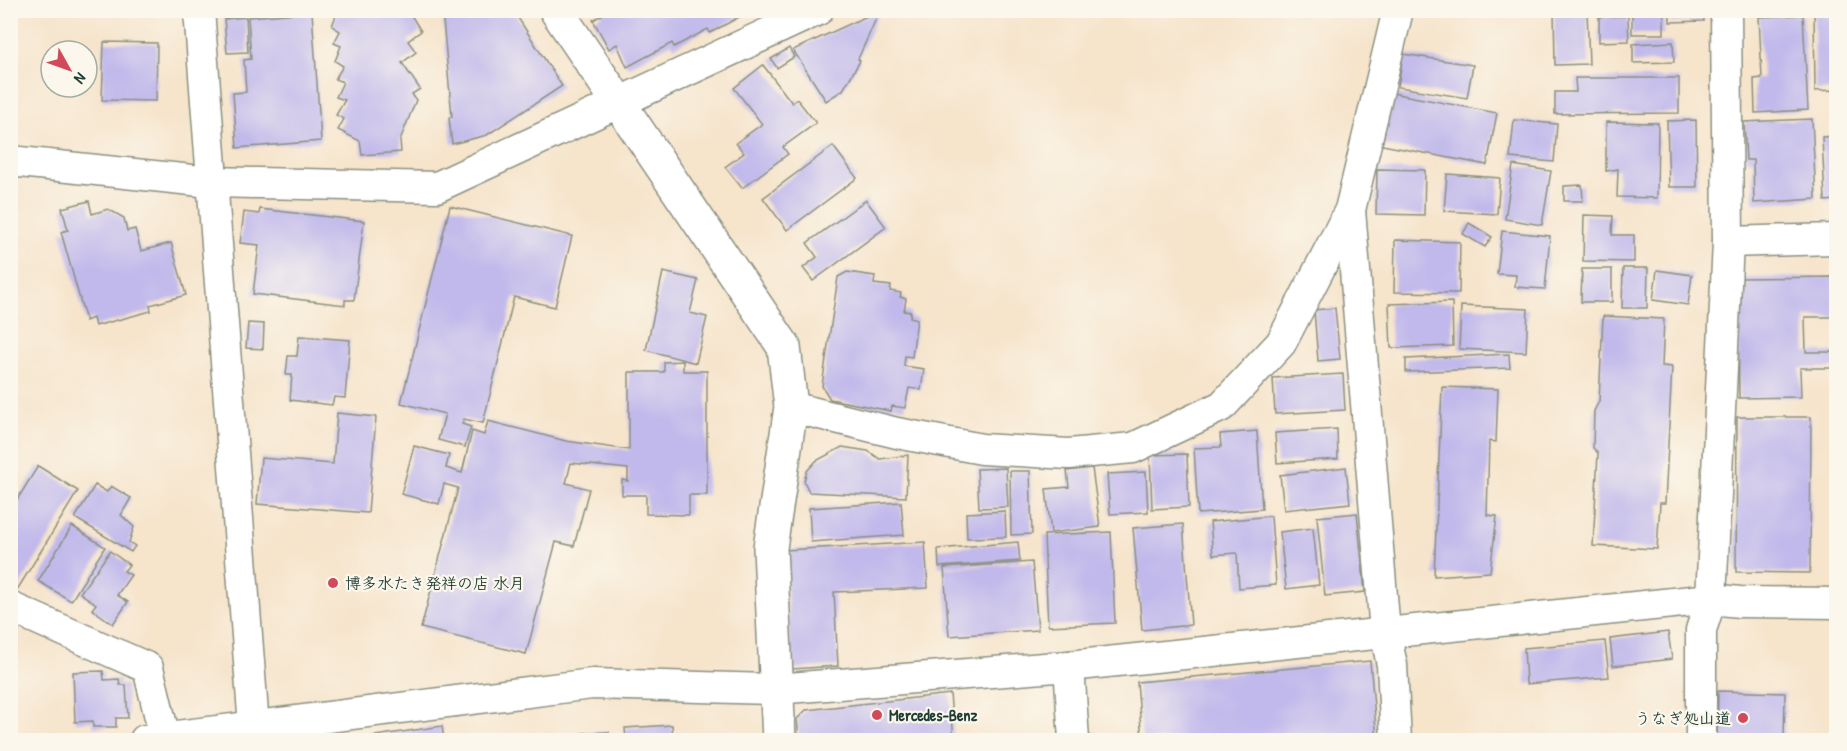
<svg xmlns="http://www.w3.org/2000/svg" width="1847" height="751" font-family="'Patrick Hand','Klee One',sans-serif">
<style>
.building{fill:#c1b9eb}
.lines{fill:none;stroke-linecap:round;stroke-linejoin:round}
.minor-casing{stroke:#8a9080;stroke-width:33}
.tertiary-casing{stroke:#8a9080;stroke-width:36}
.minor{stroke:#fff;stroke-width:30}
.tertiary{stroke:#fff;stroke-width:33}
.poi-dot{fill:#d1495b;stroke:#fbf7ec;stroke-width:2}
.labels{text-anchor:middle;dominant-baseline:central;stroke-width:4.5;stroke-linejoin:round;paint-order:stroke}
.poi-label{font-size:16px;font-weight:bold;fill:#1f3d34;stroke:#fbf7ec;text-anchor:start}
</style>
<rect width="100%" height="100%" fill="#fbf7ec"/>
<filter id="ink" filterUnits="userSpaceOnUse"><feTurbulence type="fractalNoise" baseFrequency=".0167" numOctaves="2"/><feDisplacementMap in="SourceGraphic" scale="12" xChannelSelector="R" yChannelSelector="G"/><feConvolveMatrix kernelMatrix="1 2 1 2 8 2 1 2 1" color-interpolation-filters="sRGB"/></filter>
<filter id="wash" filterUnits="userSpaceOnUse"><feTurbulence type="fractalNoise" baseFrequency=".008" numOctaves="4" result="noise"/><feDisplacementMap in="SourceGraphic" scale="24" xChannelSelector="R" yChannelSelector="G"/><feGaussianBlur stdDeviation="1.35" result="paint"/><feColorMatrix in="noise" values="0 0 0 0 0 0 0 0 0 0 0 0 0 0 0 0 0 1.4 0 .05"/><feComposite in="paint" operator="in"/></filter>
<g filter="url(#wash)">
<rect width="100%" height="100%" fill="#f6e4cb"/>
<g id="blocks">
<g class="building">
<polygon points="225,10 270,10 270,12 226,14"/>
<polygon points="338,10 361,15 359,10 412,10 409,12 421,31 408,41 416,52 402,63 420,89 412,94 416,100 400,140 401,152 362,155 360,141 338,130 344,119 336,115 345,100 336,97 343,82 335,79 343,66 335,61 341,46 334,43 340,31 332,26"/>
<polygon points="442,10 513,10 562,86 487,135 452,144 449,118 452,116"/>
<polygon points="600,10 752,10 710,33 708,29 674,47 672,43 627,67 617,44 609,49 593,20 602,15"/>
<polygon points="880,10 858,59 860,61 843,90 826,101 793,50"/>
<polygon points="1554,10 1587,10 1589,64 1555,65"/>
<rect x="1632" y="10" width="32" height="24"/>
<polygon points="1670,10 1703,10 1704,21 1670,22"/>
<polygon points="1814,10 1836,10 1836,90 1815,91"/>
<polygon points="312,12 321,141 237,148 233,93 246,92 244,60 251,59 248,17"/>
<polygon points="1803,15 1808,110 1755,113 1754,79 1762,78 1759,17"/>
<polygon points="1628,16 1629,41 1599,42 1599,17"/>
<polygon points="246,17 248,52 227,53 224,19"/>
<polygon points="104,42 157,43 156,101 102,100"/>
<polygon points="1673,42 1674,62 1633,63 1633,44"/>
<polygon points="789,48 794,57 777,68 771,59"/>
<polygon points="1403,54 1473,65 1467,98 1398,87"/>
<polygon points="763,65 792,103 797,99 816,123 783,147 788,154 742,188 725,167 744,153 736,143 762,124 734,88"/>
<polygon points="1575,78 1679,78 1679,113 1555,114 1555,92 1576,92"/>
<polygon points="1392,93 1497,113 1487,165 1382,145"/>
<polygon points="1812,119 1816,199 1754,203 1753,160 1746,160 1744,122"/>
<polygon points="1514,120 1557,124 1554,162 1510,158"/>
<polygon points="1696,120 1697,187 1669,187 1667,121"/>
<polygon points="1606,122 1658,123 1657,198 1617,197 1618,169 1606,171"/>
<polygon points="1836,136 1836,200 1825,201 1822,137"/>
<polygon points="833,146 857,178 787,230 763,198"/>
<polygon points="1513,165 1551,171 1542,225 1505,219"/>
<polygon points="1377,169 1425,170 1424,215 1376,214"/>
<polygon points="1447,174 1500,178 1497,214 1444,211"/>
<polygon points="1582,185 1583,201 1564,201 1564,186"/>
<polygon points="866,200 886,227 813,281 803,268 817,257 807,243"/>
<polygon points="89,201 92,214 108,209 124,218 127,231 135,229 141,251 171,243 186,295 150,305 151,311 95,326 93,318 86,321 61,232 68,230 62,208"/>
<polygon points="450,206 572,236 555,307 514,297 483,423 464,419 462,424 471,427 465,447 438,440 445,414 401,403"/>
<polygon points="260,209 364,221 354,300 345,300 345,305 253,294 259,245 240,243 244,212 259,214"/>
<polygon points="1584,215 1613,216 1612,235 1634,235 1634,262 1583,261"/>
<polygon points="1469,223 1492,237 1485,247 1463,234"/>
<polygon points="1502,231 1550,236 1545,289 1515,287 1516,275 1497,274"/>
<polygon points="1395,240 1460,242 1459,293 1394,292"/>
<polygon points="1623,268 1648,268 1647,308 1622,308"/>
<polygon points="1582,269 1612,269 1612,302 1581,302"/>
<polygon points="1657,270 1692,275 1688,305 1653,300"/>
<polygon points="663,272 698,280 690,313 707,317 696,363 646,350"/>
<polygon points="847,272 875,276 874,284 891,286 890,291 901,293 900,297 906,299 904,311 911,312 910,317 917,319 912,357 905,356 904,366 924,369 921,390 909,388 905,408 892,406 891,411 830,399 822,386 838,277"/>
<polygon points="1836,277 1836,317 1805,317 1806,352 1834,352 1835,368 1800,368 1801,397 1739,398 1738,278"/>
<polygon points="1452,302 1453,346 1391,348 1389,304"/>
<polygon points="1461,306 1528,309 1526,352 1459,349"/>
<polygon points="1335,308 1340,359 1318,361 1314,310"/>
<polygon points="1603,316 1664,319 1662,366 1672,367 1665,503 1660,503 1657,549 1593,546 1598,453 1593,448 1594,411 1599,401"/>
<polygon points="248,323 264,324 263,349 246,348"/>
<polygon points="299,336 350,340 345,398 334,397 332,405 290,400 292,375 286,375 288,356 297,356"/>
<polygon points="1509,354 1510,368 1406,372 1406,359"/>
<polygon points="683,361 683,371 707,371 707,495 689,495 689,515 646,514 646,495 622,495 622,480 628,481 628,469 571,463 566,483 589,489 574,546 556,542 526,654 421,628 458,488 444,484 439,504 401,494 414,446 449,455 446,468 462,473 472,431 484,435 488,421 566,441 629,450 629,372 664,372 664,362"/>
<polygon points="1343,374 1345,410 1275,414 1273,378"/>
<polygon points="1442,387 1498,389 1496,442 1489,441 1487,515 1497,516 1490,572 1434,576"/>
<polygon points="337,413 376,417 368,513 257,504 261,458 333,464"/>
<polygon points="1737,417 1811,417 1810,573 1736,572"/>
<polygon points="1337,429 1338,459 1277,463 1275,433"/>
<polygon points="1257,431 1262,509 1198,514 1194,448 1221,447 1220,434"/>
<polygon points="842,447 868,451 880,459 908,455 906,497 809,492 804,481 807,471 816,461"/>
<polygon points="1187,454 1189,507 1152,509 1150,455"/>
<polygon points="38,466 78,491 17,590 10,586 10,511"/>
<polygon points="1346,467 1350,503 1284,510 1280,475"/>
<polygon points="1006,468 1008,507 979,508 977,469"/>
<polygon points="1092,468 1100,527 1051,533 1046,489 1069,487 1067,471"/>
<polygon points="1010,471 1030,471 1032,534 1011,535"/>
<polygon points="1146,472 1148,512 1110,514 1107,474"/>
<polygon points="95,485 107,492 111,486 131,498 121,515 134,527 129,542 135,546 131,552 75,518"/>
<polygon points="901,502 904,535 811,542 809,508"/>
<polygon points="1005,511 1006,537 967,538 966,513"/>
<polygon points="1357,513 1365,592 1325,596 1317,517"/>
<polygon points="1271,516 1276,585 1239,588 1237,553 1213,555 1210,522"/>
<polygon points="1183,524 1191,625 1142,630 1133,528"/>
<polygon points="72,526 105,547 71,601 38,581"/>
<polygon points="1313,528 1319,585 1286,589 1280,532"/>
<polygon points="1111,532 1115,623 1048,626 1044,535"/>
<polygon points="925,542 928,588 834,592 838,666 791,669 785,550"/>
<polygon points="1018,542 1020,561 939,567 938,549"/>
<polygon points="110,551 129,565 124,571 131,575 117,595 128,602 113,624 92,609 96,604 80,593"/>
<polygon points="1032,562 1038,630 949,636 944,568"/>
<polygon points="1668,632 1672,659 1613,666 1610,639"/>
<polygon points="1605,641 1609,677 1526,684 1524,648"/>
<polygon points="1370,661 1377,740 1142,740 1137,682"/>
<polygon points="103,671 104,680 119,679 120,685 126,685 128,718 116,718 116,727 93,727 93,721 75,722 73,672"/>
<polygon points="1718,691 1785,693 1784,740 1717,740"/>
<polygon points="950,694 954,740 799,740 797,719 806,710"/>
<polygon points="672,725 673,740 626,740 625,728"/>
<polygon points="442,726 444,740 355,740 355,739"/>
<polygon points="609,732 609,740 583,740 582,733"/>
<polygon points="537,737 537,740 515,740 515,739"/>
</g>
</g>
</g>
<g filter="url(#ink)">
<use href="#blocks" fill-opacity="0" stroke="#8a9080" stroke-width="1.5"/>
<g class="lines">
<defs>
<g id="minor">
<polyline points="199,10 255,740"/>
<polyline points="10,161 211,182 437,187 818,10"/>
<polyline points="1350,210 1385,632 1392,665 1396,740"/>
<polyline points="1728,242 1836,239"/>
<polyline points="791,407 897,433 982,449 1069,454 1133,448 1222,406 1281,343 1350,210 1398,10"/>
<polyline points="10,607 148,668 165,738"/>
<polyline points="1069,666 1074,740"/>
<polyline points="145,740 592,684 775,689 1069,666 1711,599 1740,602 1836,603"/>
<polyline points="1701,740 1701,630 1711,599 1728,242 1726,10"/>
</g>
<polyline id="tertiary" points="556,10 784,347 791,407 770,548 779,740"/>
</defs>
<use href="#minor" class="minor-casing"/>
<use href="#tertiary" class="tertiary-casing"/>
<use href="#minor" class="minor"/>
<use href="#tertiary" class="tertiary"/>
</g>
</g>
<g class="poi-dot">
<circle cx="333" cy="583" r="6"/>
<circle cx="877" cy="715" r="6"/>
<circle cx="1743" cy="718" r="6"/>
</g>
<g class="labels">
<g class="poi-label">
<text x="345" y="583">博多水たき発祥の店 水月</text>
<text x="889" y="715">Mercedes-Benz</text>
<text x="1731" y="718" text-anchor="end">うなぎ処山道</text>
</g>
</g>
<rect width="1847" height="751" fill="none" stroke="#fbf7ec" stroke-width="36"/>
<g transform="translate(69 69) rotate(130)"><circle r="28" fill="#fbf7ec" stroke="#a3ada2" stroke-width="1.5"/>
<path d="M0-4.5L10 22L0 15L-10 22Z" fill="#d1495b"/>
<text y="-9" font-size="16" font-weight="bold" text-anchor="middle" fill="#1f3d34">N</text>
</g>
</svg>
